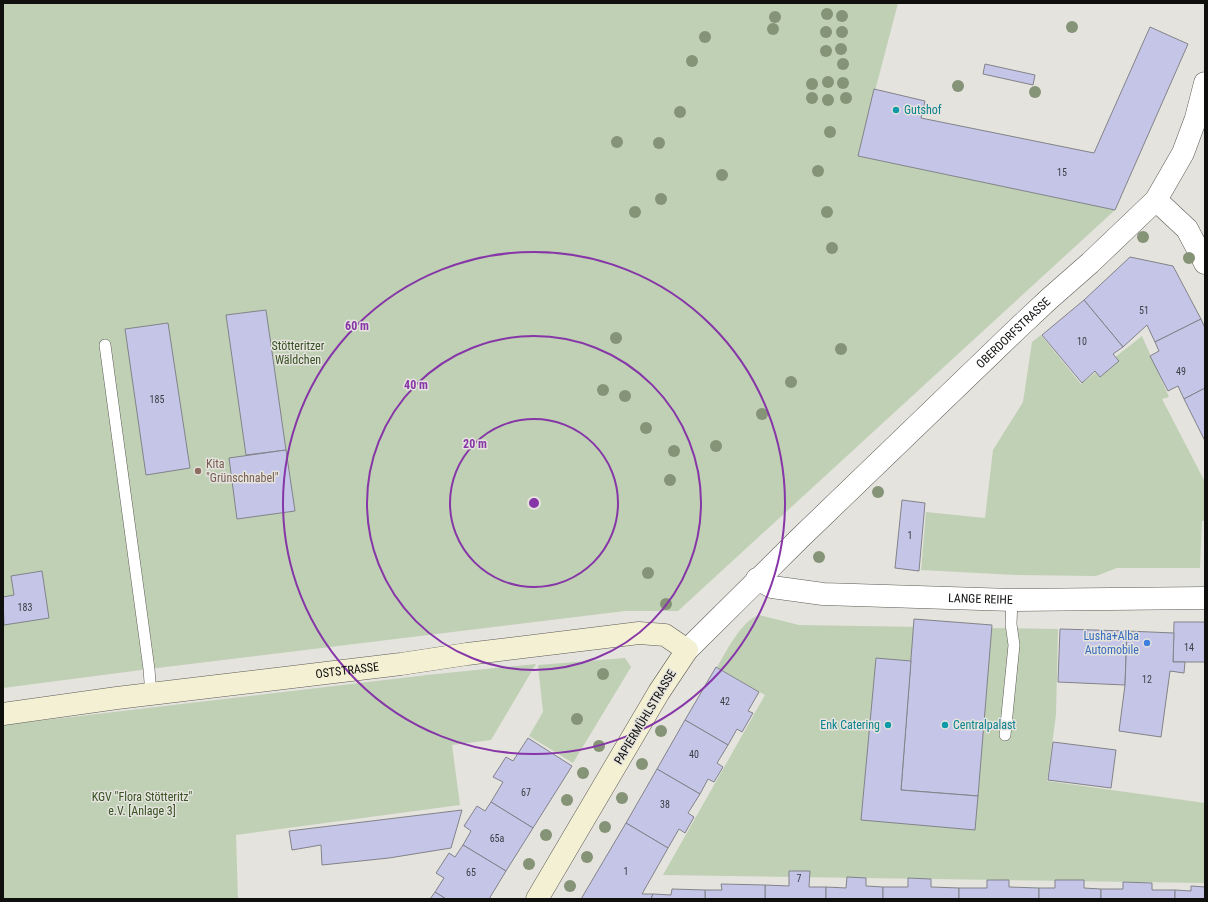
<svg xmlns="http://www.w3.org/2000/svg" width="1208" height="902" font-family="'Roboto Condensed',sans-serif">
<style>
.green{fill:#bfd0b5}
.building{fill:#c5c5e8;stroke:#828389}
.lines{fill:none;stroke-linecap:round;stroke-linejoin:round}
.lane-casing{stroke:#5d5b55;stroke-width:12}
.street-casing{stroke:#5d5b55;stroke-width:23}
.secondary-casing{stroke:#5d5b55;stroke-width:23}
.lane{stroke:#fff;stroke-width:11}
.street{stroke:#fff;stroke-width:22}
.secondary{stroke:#f3f0d4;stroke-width:22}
.tree{fill:#859376}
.ring{fill:none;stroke:#8636a7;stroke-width:2}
.culture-dot{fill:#0f9aa8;stroke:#e5e3dd;stroke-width:1.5}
.education-dot{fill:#8d6e63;stroke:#e5e3dd;stroke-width:1.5}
.shop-dot{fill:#3f7fe0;stroke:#e5e3dd;stroke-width:1.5}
.labels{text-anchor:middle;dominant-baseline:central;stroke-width:3;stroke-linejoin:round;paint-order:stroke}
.number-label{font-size:10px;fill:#3c3c44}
.culture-label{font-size:12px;fill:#0d838f;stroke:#e5e3dd;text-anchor:start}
.street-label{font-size:12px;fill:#0f0f0d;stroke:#e5e3dd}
.park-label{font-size:12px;fill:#365122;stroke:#e5e3dd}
.education-label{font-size:12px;fill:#785e54;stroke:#e5e3dd;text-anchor:start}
.shop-label{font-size:12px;fill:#366cbe;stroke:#e5e3dd;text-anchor:end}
.centre{fill:#8636a7;stroke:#e5e3dd;stroke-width:2}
.ring-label{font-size:12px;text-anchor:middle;font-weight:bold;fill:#8636a7;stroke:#e5e3dd;stroke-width:3;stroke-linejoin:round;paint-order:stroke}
</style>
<rect width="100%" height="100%" fill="#e5e3dd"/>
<g class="green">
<polygon points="3,3 898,3 858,156 1115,210 678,611 625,611 149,669 3,688"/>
<polygon points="1041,335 1081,384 1142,336 1169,397 1162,399 1205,482 1205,521 1202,521 1200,568 1117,568 1096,576 1016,575 921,570 926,512 985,518 993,450 1023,402 1032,342"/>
<path d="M 759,615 L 799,625 L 1058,629 L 1056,715 L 1047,781 L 1205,803 L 1205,883 L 663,875 L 765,695 L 717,667 C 727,651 740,622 759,615 Z"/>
<polygon points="625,658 631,667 573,763 529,736 543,712 538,665"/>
<polygon points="536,664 491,740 452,745 460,805 236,835 238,899 3,899 3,725 427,675"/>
</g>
<g class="building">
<polygon points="1150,27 1188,44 1115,210 858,156 874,89 925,101 921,118 1094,153"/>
<polygon points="985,64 1035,75 1033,85 983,74"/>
<polygon points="1130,257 1173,266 1201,319 1155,342 1147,325 1123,347 1084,300"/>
<polygon points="1084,300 1123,347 1113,354 1119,361 1100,377 1095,371 1082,383 1042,335"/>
<polygon points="266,310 286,450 246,455 226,315"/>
<polygon points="1201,319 1205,328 1205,388 1184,399 1178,386 1168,391 1150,356 1159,351 1155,342"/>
<polygon points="168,323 190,468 146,475 125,329"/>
<polygon points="1205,388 1205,441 1184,399"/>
<polygon points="286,450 295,511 237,519 229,458"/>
<polygon points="902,500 925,503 919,571 895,568"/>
<polygon points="42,571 49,618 4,625 3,597 14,595 11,576"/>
<polygon points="914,619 992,625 978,796 901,790"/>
<polygon points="1174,622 1205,622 1205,662 1173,662"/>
<polygon points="1060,629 1127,631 1125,685 1058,682"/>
<polygon points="1127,631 1174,633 1173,662 1185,662 1184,673 1170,671 1161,737 1119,731 1125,685"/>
<polygon points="876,658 911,661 901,790 978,796 975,830 861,820"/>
<polygon points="716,667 759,692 748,711 753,713 742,732 737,729 728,745 685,720"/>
<polygon points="685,720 728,745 717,763 723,767 714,782 708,779 700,794 657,769"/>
<polygon points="528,738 572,766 533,828 491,802 503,782 493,777 506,757 513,761"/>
<polygon points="1053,742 1116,750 1111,788 1048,780"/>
<polygon points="657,769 700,794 688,813 694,817 685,833 679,829 668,848 626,823"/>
<polygon points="491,802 533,828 506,871 463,845 471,831 464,826 477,806 485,811"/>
<polygon points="462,810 451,848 389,858 322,865 321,845 292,850 289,831"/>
<polygon points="626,823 668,848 642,894 653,894 651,899 581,899"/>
<polygon points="463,845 506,871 489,899 446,899 435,892 444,878 436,873 449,853 455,857"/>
<polygon points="789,871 810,871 809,887 826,887 826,899 765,899 765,885 789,886"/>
<polygon points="847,877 866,878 866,886 883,887 883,899 826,899 826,887 846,888"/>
<polygon points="908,878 931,879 931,887 959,888 959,899 883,899 883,887 908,887"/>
<polygon points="987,880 1009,880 1009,887 1039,888 1039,899 959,899 959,888 987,888"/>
<polygon points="1055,880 1084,880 1084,888 1101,889 1101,899 1039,899 1039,888 1055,888"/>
<polygon points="1123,882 1152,883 1152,890 1175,890 1175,899 1101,899 1101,889 1123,889"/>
<polygon points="721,884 765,885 765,899 705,899 705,890 722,890"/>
<polygon points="1191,886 1205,887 1205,899 1175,899 1175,890 1191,891"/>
<polygon points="672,889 705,890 705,899 651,899 653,894 671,895"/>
<polygon points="435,892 446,899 430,899"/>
</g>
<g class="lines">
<defs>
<g id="lane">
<polyline points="105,345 149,669 151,695"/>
<polyline points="1005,735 1014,645 1011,624 1012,600"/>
</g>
<g id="street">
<polyline points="1156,200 1187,229 1205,263"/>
<path id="s1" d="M 757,579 L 772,587 L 823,594 L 1012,600 L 1205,598"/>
<path id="s2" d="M 687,650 L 800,538 L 1017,329 L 1049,299 L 1090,263 L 1156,200 L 1183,153 L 1196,118 L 1205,83"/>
</g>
<g id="secondary">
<path id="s3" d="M 3,714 L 117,698 L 401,664 L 467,654 L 639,633 L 665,635 L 687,650 L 659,692 L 537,899"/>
</g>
</defs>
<use href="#lane" class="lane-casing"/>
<use href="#street" class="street-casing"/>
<use href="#secondary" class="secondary-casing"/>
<use href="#lane" class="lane"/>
<use href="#street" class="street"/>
<use href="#secondary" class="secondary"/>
</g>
<g class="tree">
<circle cx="827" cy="14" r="6"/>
<circle cx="842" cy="16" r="6"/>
<circle cx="775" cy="17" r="6"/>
<circle cx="1072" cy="27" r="6"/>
<circle cx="773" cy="29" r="6"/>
<circle cx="826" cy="32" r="6"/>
<circle cx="842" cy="32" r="6"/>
<circle cx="705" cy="37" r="6"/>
<circle cx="841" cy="49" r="6"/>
<circle cx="826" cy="51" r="6"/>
<circle cx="692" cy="61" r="6"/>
<circle cx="843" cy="64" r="6"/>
<circle cx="828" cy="82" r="6"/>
<circle cx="843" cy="83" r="6"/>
<circle cx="812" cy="84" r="6"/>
<circle cx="958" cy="86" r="6"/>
<circle cx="1035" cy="92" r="6"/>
<circle cx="812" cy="98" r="6"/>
<circle cx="846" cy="98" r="6"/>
<circle cx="828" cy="100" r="6"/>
<circle cx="680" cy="112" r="6"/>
<circle cx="830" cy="132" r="6"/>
<circle cx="617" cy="142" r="6"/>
<circle cx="659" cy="143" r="6"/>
<circle cx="818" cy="171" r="6"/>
<circle cx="722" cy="175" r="6"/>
<circle cx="661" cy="199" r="6"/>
<circle cx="635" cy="212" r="6"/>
<circle cx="827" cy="212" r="6"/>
<circle cx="1143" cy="237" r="6"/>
<circle cx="832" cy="248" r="6"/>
<circle cx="1189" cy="258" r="6"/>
<circle cx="616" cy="338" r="6"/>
<circle cx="841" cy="349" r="6"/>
<circle cx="791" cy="382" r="6"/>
<circle cx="603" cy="390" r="6"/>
<circle cx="625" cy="396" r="6"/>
<circle cx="762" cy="414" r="6"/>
<circle cx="646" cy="428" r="6"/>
<circle cx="716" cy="446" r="6"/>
<circle cx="674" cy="451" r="6"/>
<circle cx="670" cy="480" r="6"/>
<circle cx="878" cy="492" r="6"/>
<circle cx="819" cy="557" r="6"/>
<circle cx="648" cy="573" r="6"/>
<circle cx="666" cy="604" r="6"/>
<circle cx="603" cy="674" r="6"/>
<circle cx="577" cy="719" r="6"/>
<circle cx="661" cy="731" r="6"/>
<circle cx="599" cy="746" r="6"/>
<circle cx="642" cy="764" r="6"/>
<circle cx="583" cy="773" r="6"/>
<circle cx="622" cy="798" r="6"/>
<circle cx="567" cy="800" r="6"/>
<circle cx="605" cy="827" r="6"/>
<circle cx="546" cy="835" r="6"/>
<circle cx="587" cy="857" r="6"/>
<circle cx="529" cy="864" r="6"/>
<circle cx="570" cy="886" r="6"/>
</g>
<g class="ring">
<circle cx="534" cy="503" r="84"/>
<circle cx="534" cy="503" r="167"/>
<circle cx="534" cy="503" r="251"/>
</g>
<g class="culture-dot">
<circle cx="896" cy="110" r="4"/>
<circle cx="888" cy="725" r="4"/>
<circle cx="945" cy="725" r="4"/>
</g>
<circle class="education-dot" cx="198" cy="471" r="4"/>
<circle class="shop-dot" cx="1147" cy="643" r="4"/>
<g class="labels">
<g class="number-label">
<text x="1062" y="172">15</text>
<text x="1144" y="310">51</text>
<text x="1082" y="341">10</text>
<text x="1181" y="371">49</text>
<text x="157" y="399">185</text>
<text x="910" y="535">1</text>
<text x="25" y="607">183</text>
<text x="1189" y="647">14</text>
<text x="1147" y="679">12</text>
<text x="725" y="701">42</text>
<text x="694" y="754">40</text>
<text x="526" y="792">67</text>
<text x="665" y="804">38</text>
<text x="497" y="838">65a</text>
<text x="626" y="871">1</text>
<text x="471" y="872">65</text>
<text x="799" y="878">7</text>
</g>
<g class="culture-label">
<text x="904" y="110">Gutshof</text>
<text x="880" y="725" text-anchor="end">Enk Catering</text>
<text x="953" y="725">Centralpalast</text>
</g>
<g class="street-label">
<text stroke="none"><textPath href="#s2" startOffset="455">OBERDORFSTRASSE</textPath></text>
<text stroke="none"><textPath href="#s1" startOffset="226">LANGE REIHE</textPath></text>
<text stroke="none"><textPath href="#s3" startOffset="347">OSTSTRASSE</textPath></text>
<text transform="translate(645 717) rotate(-59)">PAPIERMÜHLSTRASSE</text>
</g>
<g class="park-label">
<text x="298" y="346">Stötteritzer<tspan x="298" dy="14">Wäldchen</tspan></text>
<text x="142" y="797">KGV "Flora Stötteritz"<tspan x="142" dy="14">e.V. [Anlage 3]</tspan></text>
</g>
<g class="education-label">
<text x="206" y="464">Kita<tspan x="206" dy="14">"Grünschnabel"</tspan></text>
</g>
<g class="shop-label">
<text x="1139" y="636">Lusha+Alba<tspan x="1139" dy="14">Automobile</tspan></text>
</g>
</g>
<circle cx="534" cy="503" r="6" class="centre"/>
<g class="ring-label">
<text x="357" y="330">60 m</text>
<text x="416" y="389">40 m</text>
<text x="475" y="448">20 m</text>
</g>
<rect width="1208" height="902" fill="none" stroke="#0f0f0d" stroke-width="8"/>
</svg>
